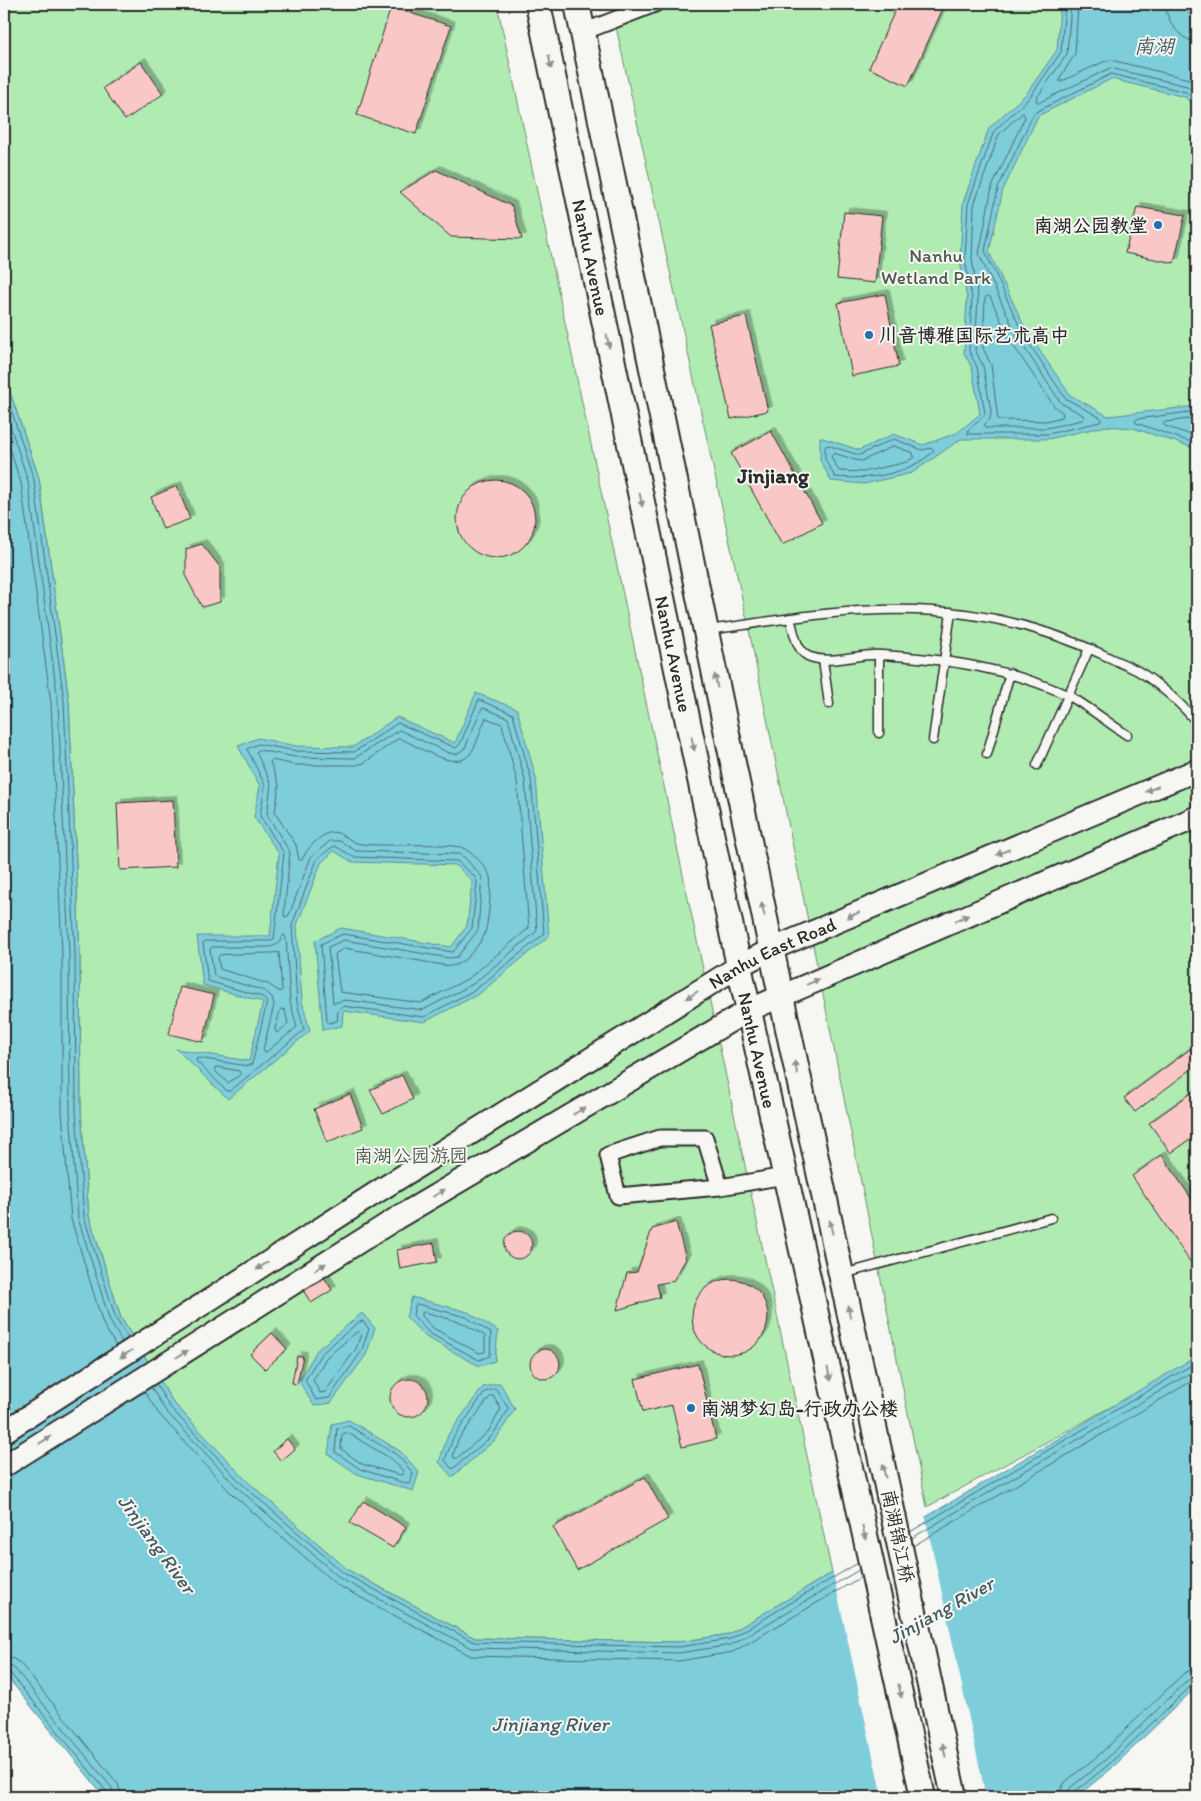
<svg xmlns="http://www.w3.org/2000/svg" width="1201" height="1801" font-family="Itim,'LXGW WenKai TC',sans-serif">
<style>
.green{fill:#b0ecb2;stroke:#6e8c6e}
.water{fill:#7ecddb;stroke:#5d8c95}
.pier{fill:#f6f6f2}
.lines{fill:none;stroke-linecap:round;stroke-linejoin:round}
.shore{stroke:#4c6c71;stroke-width:1}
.building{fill:#f9c8c6;stroke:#2b2b2b;filter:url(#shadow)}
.service-casing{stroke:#2b2b2b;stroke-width:11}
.minor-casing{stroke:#2b2b2b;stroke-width:19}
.secondary-casing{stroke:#2b2b2b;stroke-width:25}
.primary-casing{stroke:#2b2b2b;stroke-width:28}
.service{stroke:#f6f6f2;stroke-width:8}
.minor{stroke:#f6f6f2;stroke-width:15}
.secondary{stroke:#f6f6f2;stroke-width:21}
.primary{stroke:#f6f6f2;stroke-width:24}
.oneway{fill:#90908e}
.poi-dot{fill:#1f6fb2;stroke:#f6f6f2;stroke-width:2}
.labels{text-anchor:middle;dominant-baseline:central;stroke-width:4;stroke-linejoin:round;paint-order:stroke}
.poi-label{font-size:19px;font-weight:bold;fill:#2b2b2b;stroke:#f6f6f2;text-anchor:start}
.park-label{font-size:19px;fill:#4c5b4d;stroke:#f6f6f2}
.street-label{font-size:19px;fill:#2b2b2b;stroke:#f6f6f2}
.water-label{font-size:20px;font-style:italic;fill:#445c60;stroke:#f6f6f2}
.quarter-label{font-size:21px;font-weight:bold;fill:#2b2b2b;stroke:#f6f6f2}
</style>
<defs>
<filter id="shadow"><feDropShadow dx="4.5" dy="-4.5" stdDeviation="0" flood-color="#0004"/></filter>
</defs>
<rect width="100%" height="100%" fill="#f6f6f2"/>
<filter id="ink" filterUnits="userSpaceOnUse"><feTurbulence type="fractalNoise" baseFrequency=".02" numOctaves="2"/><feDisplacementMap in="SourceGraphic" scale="10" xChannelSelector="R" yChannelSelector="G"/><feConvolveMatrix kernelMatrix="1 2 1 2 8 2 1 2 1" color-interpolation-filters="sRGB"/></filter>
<g filter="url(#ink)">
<g class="green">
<polygon points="4,4 497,4 832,1573 729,1634 679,1642 475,1638 348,1570 245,1480 173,1402 121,1318 89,1216 81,1111 80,954 69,701 39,478 8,386 4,376"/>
<polygon points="611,4 1197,4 1197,1360 927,1507 748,625"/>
</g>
<g class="water">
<polygon points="1060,4 1183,4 1197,26 1197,110 1185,97 1111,79 1038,116 1003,190 989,252 1027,332 1070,395 1108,416 1197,406 1197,449 1133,428 1106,426 1048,439 961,439 912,473 864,484 831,481 820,460 820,437 859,450 894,434 923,445 957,433 980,414 972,368 964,353 967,298 960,260 963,203 989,128 1026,94 1057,50"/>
<polygon points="4,376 8,386 39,478 69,701 80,954 81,1111 89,1216 121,1318 173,1402 246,1480 348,1570 475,1638 679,1642 729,1634 1197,1356 1197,1686 1111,1769 1076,1797 105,1797 4,1673"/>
<polygon points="476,693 517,709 536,778 549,936 479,994 424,1022 343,1011 342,1026 323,1030 315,941 341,928 451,947 467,926 472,881 456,865 352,862 334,851 321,863 297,925 302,1001 310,1031 228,1099 176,1049 249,1061 263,1002 203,985 197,936 270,936 279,854 254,817 260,786 238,746 258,738 296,746 353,747 397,717 455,743"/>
<polygon points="412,1297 468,1312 498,1331 495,1361 479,1366 426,1337 406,1317"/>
<polygon points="362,1313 375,1328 366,1355 331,1403 314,1406 299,1381 317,1350"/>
<polygon points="500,1383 515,1409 496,1439 452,1477 439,1462 448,1435 483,1387"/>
<polygon points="349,1420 400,1451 419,1472 413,1491 357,1474 328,1454 332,1424"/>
</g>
<polygon class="pier" points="925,1515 986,1797 882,1797 832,1569"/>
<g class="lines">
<g class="shore">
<polyline points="1065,4 1061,52 1030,97 994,131 968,204 965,259 972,298 969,351 977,367 985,413 983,417 968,430 968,434 1048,434 1100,422 1102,420 1101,418 1065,398 1023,334 985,251 998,188 1034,113 1111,74 1186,92 1197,103"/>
<polyline points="1071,4 1067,54 1036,99 1037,102 1040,102 1110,68 1187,86 1197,94"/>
<polyline points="1078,4 1075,54 1060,78 1060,82 1103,62 1111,60 1189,79 1197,83"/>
<path d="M 1165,4 C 1166,20 1180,41 1197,42"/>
<polygon points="1023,113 1025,117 992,187 979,254 1018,338 1061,403 1083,415 1084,418 1082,420 1047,428 986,428 984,425 990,419 991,411 983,366 975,350 978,298 972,259 974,205 999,134"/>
<polygon points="988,296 990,297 1011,342 1054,406 1063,413 1062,417 1046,421 998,420 991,365 983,348 985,298"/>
<polyline points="4,388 34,480 64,701 75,954 76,1111 84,1217 116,1319 128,1338"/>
<polyline points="4,407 28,481 58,702 69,954 70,1111 78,1218 110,1321 122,1342"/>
<polyline points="1197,411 1137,419 1135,421 1136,423 1197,444"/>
<polyline points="1197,418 1165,422 1163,424 1165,426 1197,437"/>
<polyline points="4,431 21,483 51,703 62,954 62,1112 71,1219 103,1324 116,1346"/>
<path d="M 894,439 L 922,450 L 932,448 L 934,451 C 908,475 869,480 835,477 L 825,459 L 825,447 L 827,445 L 859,455 Z"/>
<polygon points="894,446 913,453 914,457 907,462 863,472 839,471 831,457 834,453 855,460 861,461"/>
<polygon points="479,700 513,714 531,779 544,934 476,989 424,1017 343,1006 338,1010 337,1021 329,1023 327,1021 321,944 343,934 453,952 472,928 477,882 475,877 457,861 354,857 335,846 331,848 317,859 292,925 297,1002 304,1030 230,1091 227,1091 197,1062 196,1059 199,1058 247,1066 252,1064 267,1002 263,997 208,981 203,943 205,941 270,941 274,939 284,853 260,816 265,785 247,749 258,744 296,751 354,752 398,723 456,748 460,744"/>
<polygon points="484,708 508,718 525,780 537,931 473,984 423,1010 345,1000 333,1003 328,947 344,940 449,958 457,957 478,930 482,877 465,858 459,854 356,851 340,841 330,841 311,857 289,915 285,917 284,914 290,852 267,815 271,784 256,752 259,750 295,757 355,758 399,730 449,753 457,754 465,748 481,710"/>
<path d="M 486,718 L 502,724 L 517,781 L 529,928 L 469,978 L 421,1003 L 340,992 L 335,954 L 344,948 L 449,966 C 464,966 478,947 484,935 C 488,928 492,885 490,877 C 487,866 471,851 461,847 C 429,842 393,847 361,844 C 349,843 342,829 329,833 C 317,837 306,850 302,860 L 299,860 L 296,845 L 275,813 L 279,785 L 270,762 L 272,760 L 295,765 L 356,765 L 364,763 L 399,738 C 417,745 455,773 470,754 C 478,744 480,729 486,718 Z"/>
<polygon points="284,935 286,937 290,1002 297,1027 265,1053 263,1050 274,1005 272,997 265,991 214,976 210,949 212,947 271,947 278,944"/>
<polygon points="279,953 282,990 280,992 268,984 220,969 218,957 220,955"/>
<polygon points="281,1009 285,1010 288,1024 277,1033 275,1030"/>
<polygon points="218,1067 239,1071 241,1074 228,1083 215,1071 215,1068"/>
<polygon points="417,1304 466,1317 491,1333 490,1356 479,1360 429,1333 413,1315 415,1306"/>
<polygon points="425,1312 463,1323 485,1336 485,1352 479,1353 433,1328 422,1316 422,1313"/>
<polygon points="359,1322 363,1321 369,1329 361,1352 329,1398 316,1400 305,1380 321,1354"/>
<polygon points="357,1332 359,1332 361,1334 356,1349 325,1392 320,1393 313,1380 326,1358"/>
<polyline points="156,1384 169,1406 242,1484 345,1574 474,1642 679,1647 730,1639 858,1563"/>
<polyline points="151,1387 165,1410 238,1488 341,1579 472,1648 679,1653 731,1645 859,1570"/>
<polygon points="496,1389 508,1408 508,1410 492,1436 454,1468 452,1469 445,1460 453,1438 485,1392"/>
<polyline points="144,1391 159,1414 232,1494 337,1585 471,1656 679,1661 733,1652 861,1577"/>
<polygon points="493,1396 501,1409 488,1432 457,1458 454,1458 453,1455 458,1440 489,1398"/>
<polygon points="349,1426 397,1455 413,1473 410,1483 407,1484 360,1469 335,1452 337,1429"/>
<polygon points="344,1433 348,1433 393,1460 403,1471 403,1474 400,1475 362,1464 341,1449 342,1435"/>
<polyline points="910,1532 1197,1362"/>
<polyline points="912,1538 1197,1369"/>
<polyline points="913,1546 1197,1378"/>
<polyline points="4,1657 12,1658 20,1663 118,1784 122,1797"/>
<polyline points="4,1664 9,1665 15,1669 112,1788 114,1797"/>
<polyline points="4,1671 10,1673 107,1792 108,1797"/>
<polyline points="1060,1797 1061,1789 1065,1782 1099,1755 1183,1674 1190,1670 1197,1669"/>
<polyline points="1067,1797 1068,1792 1071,1787 1104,1761 1188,1680 1197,1677"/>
<polyline points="1074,1797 1076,1791 1108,1765 1192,1685 1197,1683"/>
</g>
</g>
<g class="building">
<polygon points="898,4 945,4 908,86 869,68"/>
<polygon points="391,7 451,26 416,134 357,115"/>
<polygon points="141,62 163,94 125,120 103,88"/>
<polygon points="436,170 512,206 522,239 451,237 400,192"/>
<polygon points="1137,207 1185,215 1174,263 1125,253"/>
<polygon points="844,212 882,216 875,283 837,279"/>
<polygon points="885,294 899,366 852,376 838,303"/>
<polygon points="746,316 768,411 731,419 709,324"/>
<polygon points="771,431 822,523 782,545 731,453"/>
<circle cx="496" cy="519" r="39"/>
<polygon points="177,486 190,519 163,529 151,497"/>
<polygon points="202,544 220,567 220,602 202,607 186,577 186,549"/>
<polygon points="173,800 176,867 120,870 117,803"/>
<polygon points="180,987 214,995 203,1042 169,1034"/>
<polygon points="1197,1044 1197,1065 1135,1112 1124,1098"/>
<polygon points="402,1075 413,1099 383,1114 370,1090"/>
<polygon points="1197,1089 1197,1135 1171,1153 1149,1123"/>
<polygon points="350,1094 363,1128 327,1142 314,1109"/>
<polygon points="1162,1155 1197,1207 1197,1272 1132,1176"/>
<polygon points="1197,1174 1197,1188 1190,1179"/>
<polygon points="676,1222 686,1259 673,1281 657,1284 660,1297 617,1310 627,1273 637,1272 652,1229"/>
<circle cx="518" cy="1245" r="14"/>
<polygon points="434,1243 437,1262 400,1269 397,1250"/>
<polygon points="324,1277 332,1290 311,1303 303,1290"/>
<circle cx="730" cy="1317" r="38"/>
<polygon points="272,1333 287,1349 265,1369 250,1354"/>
<circle cx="545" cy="1364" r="15"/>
<polygon points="297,1356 303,1356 297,1384 292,1383"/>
<polygon points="698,1364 716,1439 682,1447 672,1405 643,1412 635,1379"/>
<circle cx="409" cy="1398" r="19"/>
<polygon points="287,1439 295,1449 281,1461 273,1451"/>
<polygon points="645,1477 668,1519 577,1570 553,1527"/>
<polygon points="363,1501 406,1527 393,1548 350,1523"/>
</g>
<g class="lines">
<defs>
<g id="service">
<path d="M 790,618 C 794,631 796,652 810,657 C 833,665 858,653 882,655 C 946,659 1008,668 1067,695 C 1087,705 1108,723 1127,735"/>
<path d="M 708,630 C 747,625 785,618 824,614 C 925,603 1011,612 1104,655 C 1115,661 1127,665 1138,671 C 1156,681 1185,707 1197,723"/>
<polyline points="823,660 829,704"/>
<polyline points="879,733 879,655"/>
<polyline points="933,740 951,612"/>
<polyline points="987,754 1010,673"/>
<polyline points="1037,765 1089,649"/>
<polyline points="843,1274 1051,1218"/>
</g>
<g id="minor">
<polyline points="583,32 655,4"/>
<polyline points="720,1187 705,1138 660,1138 608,1155 618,1196 720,1187 785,1176"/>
</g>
<g id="secondary">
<path id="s1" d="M 4,1432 L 377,1192 L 739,966 L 772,949 L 1197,770"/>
<polyline points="4,1466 397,1218 749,1010 1197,817"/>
</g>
<g id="primary">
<path id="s2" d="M 538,4 L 739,966 L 923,1797"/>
<polyline points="577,4 781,996 954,1797"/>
</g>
</defs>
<use href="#service" class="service-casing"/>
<use href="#minor" class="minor-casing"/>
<use href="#secondary" class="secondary-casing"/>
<use href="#primary" class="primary-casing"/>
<use href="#service" class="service"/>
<use href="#minor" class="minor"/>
<use href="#secondary" class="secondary"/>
<use href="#primary" class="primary"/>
</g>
<defs><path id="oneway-solid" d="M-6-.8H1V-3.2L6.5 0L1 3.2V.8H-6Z" transform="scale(1.25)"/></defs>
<g class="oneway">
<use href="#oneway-solid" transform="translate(550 62) rotate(79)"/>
<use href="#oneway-solid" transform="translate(608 341) rotate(78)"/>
<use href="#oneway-solid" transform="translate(641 500) rotate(78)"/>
<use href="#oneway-solid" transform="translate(716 681) rotate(-102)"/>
<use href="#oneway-solid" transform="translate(693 744) rotate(78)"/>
<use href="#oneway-solid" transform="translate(1152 789) rotate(157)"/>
<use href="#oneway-solid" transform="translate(1003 852) rotate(157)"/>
<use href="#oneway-solid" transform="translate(763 909) rotate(-102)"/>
<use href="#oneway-solid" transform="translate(853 915) rotate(157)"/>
<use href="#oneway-solid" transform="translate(962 918) rotate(-23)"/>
<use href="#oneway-solid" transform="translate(813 982) rotate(-23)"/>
<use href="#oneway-solid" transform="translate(692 995) rotate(148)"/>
<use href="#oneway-solid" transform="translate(796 1068) rotate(-102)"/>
<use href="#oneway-solid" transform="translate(579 1111) rotate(-31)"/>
<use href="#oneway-solid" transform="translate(439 1193) rotate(-31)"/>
<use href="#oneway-solid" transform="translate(831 1227) rotate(-102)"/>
<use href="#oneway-solid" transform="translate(262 1266) rotate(147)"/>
<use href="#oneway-solid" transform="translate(320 1267) rotate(-32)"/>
<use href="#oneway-solid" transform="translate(849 1312) rotate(-102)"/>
<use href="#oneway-solid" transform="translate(126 1354) rotate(147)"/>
<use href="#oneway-solid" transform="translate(182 1354) rotate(-32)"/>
<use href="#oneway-solid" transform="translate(829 1374) rotate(77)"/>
<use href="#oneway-solid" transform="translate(45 1440) rotate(-32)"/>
<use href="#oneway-solid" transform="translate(884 1471) rotate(-102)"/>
<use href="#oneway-solid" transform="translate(864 1533) rotate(77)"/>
<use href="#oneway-solid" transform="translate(900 1691) rotate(77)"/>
<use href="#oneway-solid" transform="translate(944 1750) rotate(-102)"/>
</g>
</g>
<g class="poi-dot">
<circle cx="1158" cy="225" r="5"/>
<circle cx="869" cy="335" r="5"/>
<circle cx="691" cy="1408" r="5"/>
</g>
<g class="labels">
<g class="poi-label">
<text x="1148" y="225" text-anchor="end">南湖公园教堂</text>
<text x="879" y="335">川音博雅国际艺术高中</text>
<text x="701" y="1408">南湖梦幻岛-行政办公楼</text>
</g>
<g class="park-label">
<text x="936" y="255">Nanhu<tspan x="936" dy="22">Wetland Park</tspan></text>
<text x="411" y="1155">南湖公园游园</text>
</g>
<g class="street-label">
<text stroke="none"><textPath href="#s2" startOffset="259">Nanhu Avenue</textPath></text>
<text stroke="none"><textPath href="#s2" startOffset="664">Nanhu Avenue</textPath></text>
<text stroke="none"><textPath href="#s1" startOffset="906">Nanhu East Road</textPath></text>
<text stroke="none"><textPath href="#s2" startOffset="1069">Nanhu Avenue</textPath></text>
<text transform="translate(898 1536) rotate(78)">南湖锦江桥</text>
</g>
<g class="water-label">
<text x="1154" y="46">南湖</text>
<text transform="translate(157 1544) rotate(54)">Jinjiang River</text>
<text transform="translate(941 1610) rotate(-29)">Jinjiang River</text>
<text x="550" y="1724">Jinjiang River</text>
</g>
<g class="quarter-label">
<text x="773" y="475">Jinjiang</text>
</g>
</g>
<rect width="1201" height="1801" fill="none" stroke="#f6f6f2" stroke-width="20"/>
<rect x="10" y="10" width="1181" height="1781" fill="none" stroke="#2b2b2b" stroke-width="2" filter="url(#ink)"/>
</svg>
